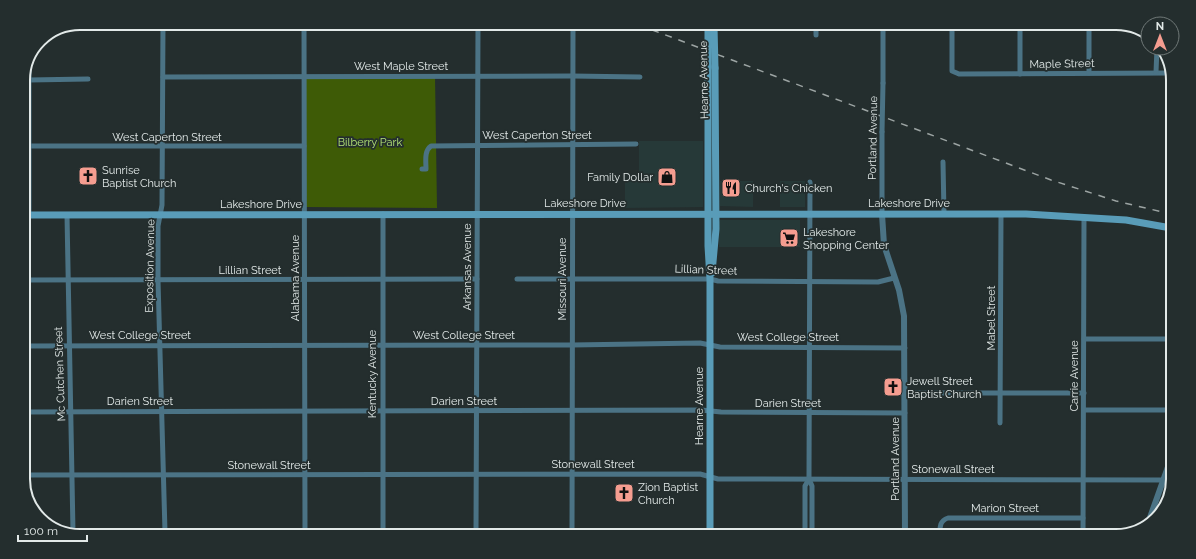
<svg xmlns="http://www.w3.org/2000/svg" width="1196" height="559" font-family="Raleway,sans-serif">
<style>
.built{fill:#263938}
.green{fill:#3e5b06}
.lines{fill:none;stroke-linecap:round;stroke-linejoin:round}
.minor{stroke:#4b7385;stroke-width:5}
.tertiary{stroke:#4b7385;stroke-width:6}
.secondary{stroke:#599cb8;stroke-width:7}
.rail{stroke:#9ca4a3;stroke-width:1.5;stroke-dasharray:7 7;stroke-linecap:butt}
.minor-bridge{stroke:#4b7385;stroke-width:5}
.secondary-bridge{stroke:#599cb8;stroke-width:7}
.labels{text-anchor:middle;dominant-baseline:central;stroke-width:3.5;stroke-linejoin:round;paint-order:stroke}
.street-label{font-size:11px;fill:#e2e9e8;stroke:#242e2e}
.park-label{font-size:11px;fill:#b4e476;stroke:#242e2e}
.poi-label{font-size:11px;fill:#e2e9e8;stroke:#242e2e;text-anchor:start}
.rim{fill:none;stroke:#e2e9e8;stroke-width:2}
</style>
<rect width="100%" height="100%" fill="#242e2e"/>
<g class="built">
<polygon points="639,141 703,141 703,207 625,208 625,181 639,181"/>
<polygon points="720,181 753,181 753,207 720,206"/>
<rect x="780" y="181" width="25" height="26"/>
<polygon points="720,220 800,220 800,247 719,247 719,222"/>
</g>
<polygon class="green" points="435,76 437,208 305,207 304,77"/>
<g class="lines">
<g class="minor">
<polyline points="163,23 162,205 158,226 158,280 165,532"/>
<polyline points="304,24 305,533"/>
<polyline points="816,26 816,35"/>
<polyline points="883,26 883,83"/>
<polyline points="952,27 952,71 959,74 1172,73"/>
<polyline points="29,64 29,215"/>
<polyline points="1156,72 1157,48"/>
<polyline points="1089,73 1089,27"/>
<polyline points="1020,74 1020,27"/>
<polyline points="163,77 572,76 640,77"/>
<polyline points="29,80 88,79"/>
<polyline points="882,132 882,214"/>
<polyline points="29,146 304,146"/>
<polyline points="943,162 944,214"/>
<path d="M 422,169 L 426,169 C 426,161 424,151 431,146 L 636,144"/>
<polyline points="810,182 809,479 812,486 812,535"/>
<polyline points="67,215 73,532"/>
<polyline points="517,279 710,279 718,281 878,282 894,278"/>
<polyline points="23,280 477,279"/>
<polyline points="1084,339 1170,339"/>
<polyline points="23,346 572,345 700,343 720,347 905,348"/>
<polyline points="905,393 1084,393"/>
<polyline points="1084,410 1170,410"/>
<polyline points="23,412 701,410 721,412 905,413"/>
<polyline points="1000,423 1001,214"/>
<polyline points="23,475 700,474 718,479 1163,480"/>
<polyline points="383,533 383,214"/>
<polyline points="476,533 478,25"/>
<polyline points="572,534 573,25"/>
<polyline points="805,535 805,486 809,479"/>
<path d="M 940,535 C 940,528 939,521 948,518 L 1083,518"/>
<polyline points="1083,536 1084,217"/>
</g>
<g class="tertiary">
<polyline points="882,214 884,245 899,290 904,316 905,535"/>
<polyline points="1147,526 1169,464"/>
</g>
<g class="secondary">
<polyline points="708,66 708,246 710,279 710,534"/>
<polyline points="23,215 1026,214 1126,220 1171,228"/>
<polyline points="712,273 716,229 715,68"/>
</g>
<polyline class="rail" points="639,25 1051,180 1116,201 1171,214"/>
<polyline class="minor-bridge" points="882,132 883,83"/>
<g class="secondary-bridge">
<polyline points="708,26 708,66"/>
<polyline points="714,26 715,68"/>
</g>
</g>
<defs>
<symbol id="church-square" viewBox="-11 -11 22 22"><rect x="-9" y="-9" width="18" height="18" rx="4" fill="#f59d90" stroke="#242e2e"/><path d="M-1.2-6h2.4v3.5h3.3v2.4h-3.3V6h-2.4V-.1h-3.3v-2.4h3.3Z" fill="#111"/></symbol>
<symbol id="shop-square" viewBox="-11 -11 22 22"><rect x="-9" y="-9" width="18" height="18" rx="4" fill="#f59d90" stroke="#242e2e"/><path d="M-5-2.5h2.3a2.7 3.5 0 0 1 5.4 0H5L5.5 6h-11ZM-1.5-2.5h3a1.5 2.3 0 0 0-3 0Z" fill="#111"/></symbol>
<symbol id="restaurant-square" viewBox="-11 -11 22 22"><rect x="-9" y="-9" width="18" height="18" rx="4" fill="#f59d90" stroke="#242e2e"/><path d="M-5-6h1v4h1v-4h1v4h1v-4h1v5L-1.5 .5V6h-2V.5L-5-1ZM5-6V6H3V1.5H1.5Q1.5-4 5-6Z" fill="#111"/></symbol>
<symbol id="supermarket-square" viewBox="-11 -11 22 22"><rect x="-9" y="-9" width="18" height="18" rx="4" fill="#f59d90" stroke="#242e2e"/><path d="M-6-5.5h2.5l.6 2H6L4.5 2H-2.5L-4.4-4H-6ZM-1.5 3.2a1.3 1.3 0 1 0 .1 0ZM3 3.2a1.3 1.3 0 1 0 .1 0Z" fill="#111"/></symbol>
</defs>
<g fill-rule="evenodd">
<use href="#church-square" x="77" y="165" width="22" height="22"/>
<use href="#shop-square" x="656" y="166" width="22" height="22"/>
<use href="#restaurant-square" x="720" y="177" width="22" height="22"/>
<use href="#supermarket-square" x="778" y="227" width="22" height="22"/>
<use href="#church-square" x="882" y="376" width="22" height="22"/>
<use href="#church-square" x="613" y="482" width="22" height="22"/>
</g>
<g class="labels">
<g class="street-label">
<text transform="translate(1062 64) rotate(-1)">Maple Street</text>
<text x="401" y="66">West Maple Street</text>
<text transform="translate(704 80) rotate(-91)">Hearne Avenue</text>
<text x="537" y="135">West Caperton Street</text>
<text x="167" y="137">West Caperton Street</text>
<text transform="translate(873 138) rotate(-89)">Portland Avenue</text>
<text x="585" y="203">Lakeshore Drive</text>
<text x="909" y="203">Lakeshore Drive</text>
<text x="261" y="204">Lakeshore Drive</text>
<text transform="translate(150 266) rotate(-89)">Exposition Avenue</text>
<text transform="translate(467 267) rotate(-90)">Arkansas Avenue</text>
<text x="250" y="270">Lillian Street</text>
<text transform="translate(706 270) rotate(2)">Lillian Street</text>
<text transform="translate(295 278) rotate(-90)">Alabama Avenue</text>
<text transform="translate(562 279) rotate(-90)">Missouri Avenue</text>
<text transform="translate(991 318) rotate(-90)">Mabel Street</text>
<text x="140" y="335">West College Street</text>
<text x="464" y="335">West College Street</text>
<text x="788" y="337">West College Street</text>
<text transform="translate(60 374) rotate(-92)">Mc Cutchen Street</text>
<text transform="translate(372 374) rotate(-90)">Kentucky Avenue</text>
<text transform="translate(1074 376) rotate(-90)">Carrie Avenue</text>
<text x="140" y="401">Darien Street</text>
<text x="464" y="401">Darien Street</text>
<text x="788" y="403">Darien Street</text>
<text transform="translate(699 406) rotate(-90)">Hearne Avenue</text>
<text transform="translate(895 459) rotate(-90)">Portland Avenue</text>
<text x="593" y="464">Stonewall Street</text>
<text x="269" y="465">Stonewall Street</text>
<text x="953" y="469">Stonewall Street</text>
<text x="1005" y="508">Marion Street</text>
</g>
<g class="park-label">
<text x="370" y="142">Bilberry Park</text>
</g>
<g class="poi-label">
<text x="102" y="170">Sunrise<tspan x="102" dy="13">Baptist Church</tspan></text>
<text x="653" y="177" text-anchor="end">Family Dollar</text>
<text x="745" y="188">Church's Chicken</text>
<text x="803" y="232">Lakeshore<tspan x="803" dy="13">Shopping Center</tspan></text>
<text x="907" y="381">Jewell Street<tspan x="907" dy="13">Baptist Church</tspan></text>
<text x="638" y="487">Zion Baptist<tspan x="638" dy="13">Church</tspan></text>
</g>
</g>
<path d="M0 0H1196V559H0ZM80 30H1116A50 50 0 0 1 1166 80V479A50 50 0 0 1 1116 529H80A50 50 0 0 1 30 479V80A50 50 0 0 1 80 30Z" fill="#242e2e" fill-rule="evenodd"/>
<path class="rim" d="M80 30H1116A50 50 0 0 1 1166 80V479A50 50 0 0 1 1116 529H80A50 50 0 0 1 30 479V80A50 50 0 0 1 80 30Z"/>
<g transform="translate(1160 36)"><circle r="19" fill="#242e2e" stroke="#707978"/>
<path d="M0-3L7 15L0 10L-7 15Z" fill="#f59d90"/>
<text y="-6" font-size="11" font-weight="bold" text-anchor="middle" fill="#e2e9e8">N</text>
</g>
<path d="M18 535v6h69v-6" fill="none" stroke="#e2e9e8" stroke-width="2"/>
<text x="24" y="535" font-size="12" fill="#e2e9e8" stroke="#242e2e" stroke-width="3" paint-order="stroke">100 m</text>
</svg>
